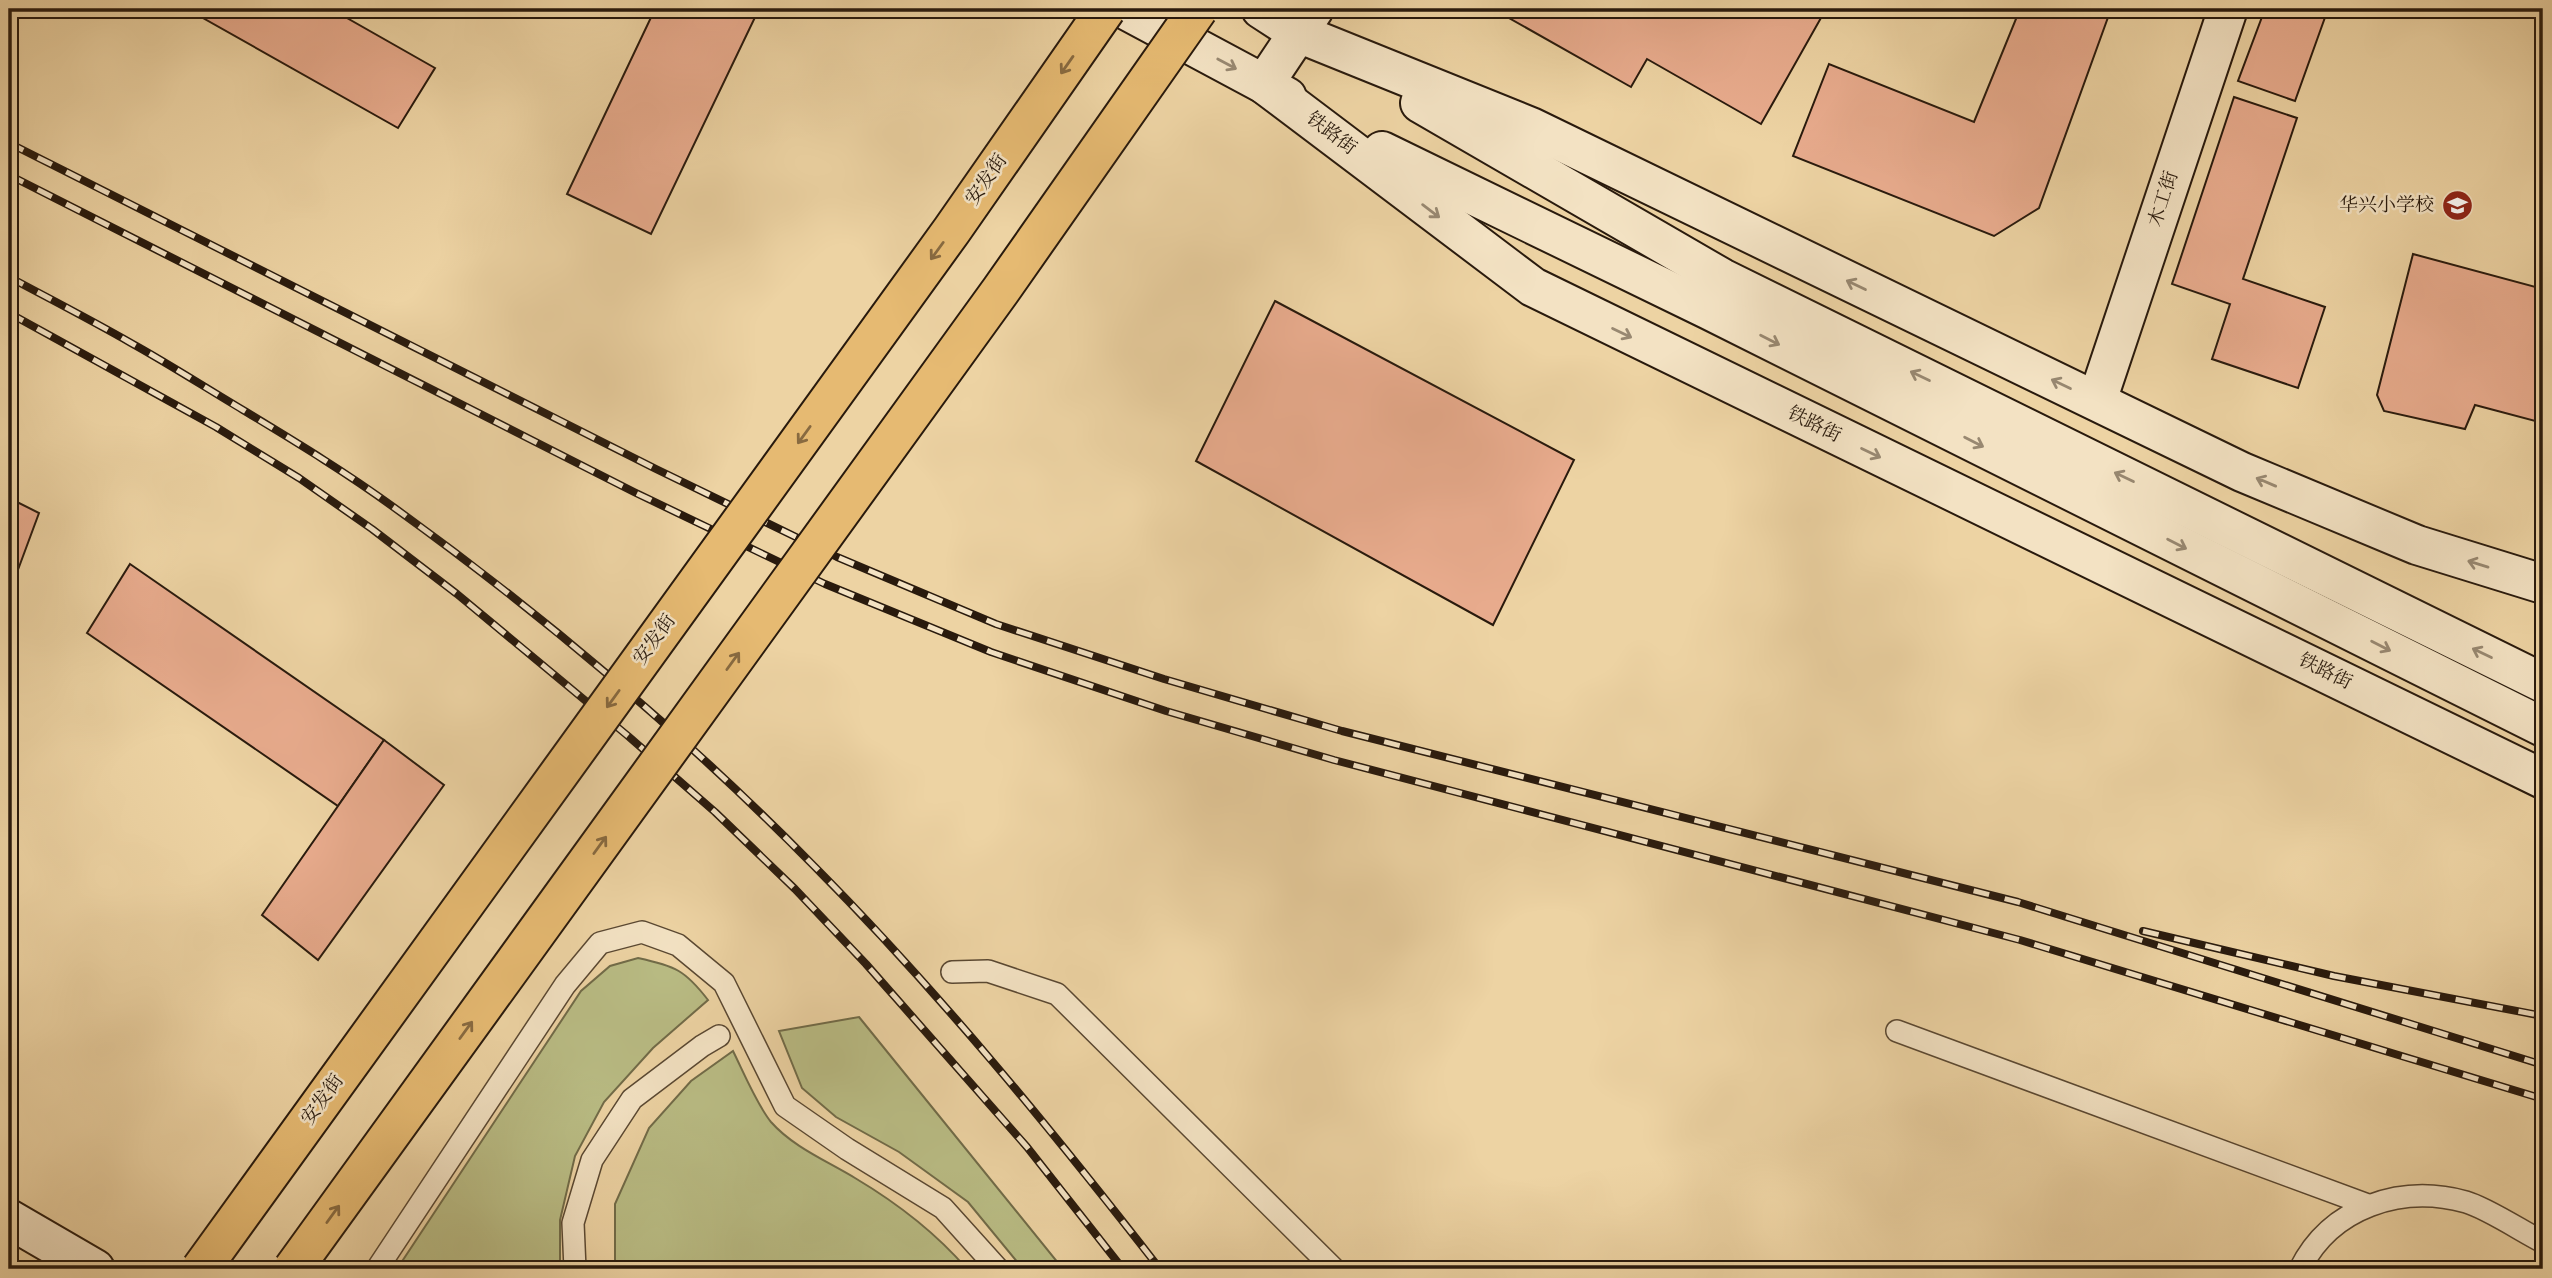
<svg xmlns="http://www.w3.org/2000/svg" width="2552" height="1278" font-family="'IM FELL English','Noto Serif SC',serif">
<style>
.green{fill:#b9bc84;stroke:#716b48;stroke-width:2}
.building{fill:#e8ab8d;stroke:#291a0d;stroke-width:2}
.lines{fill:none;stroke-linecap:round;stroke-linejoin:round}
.lane-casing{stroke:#5a4832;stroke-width:24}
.secondary-casing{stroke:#291a0d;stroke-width:42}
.lane{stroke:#f3e2c3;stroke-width:21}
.secondary{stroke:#f3e2c3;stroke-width:38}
.rail-casing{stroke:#291a0d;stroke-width:8}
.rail{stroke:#f3e2c3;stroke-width:5;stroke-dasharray:16;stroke-linecap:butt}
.highway-bridge-casing{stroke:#291a0d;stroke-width:42;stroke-linecap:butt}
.highway-bridge{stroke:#e6ba72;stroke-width:38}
.oneway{stroke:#988871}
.oneway2{stroke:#886a40}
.labels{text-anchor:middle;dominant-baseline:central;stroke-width:5;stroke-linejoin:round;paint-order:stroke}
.street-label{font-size:19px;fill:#291a0d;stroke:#f3e2c3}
.poi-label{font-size:19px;fill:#291a0d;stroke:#f3e2c3;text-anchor:end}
</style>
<rect width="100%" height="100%" fill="#edd3a3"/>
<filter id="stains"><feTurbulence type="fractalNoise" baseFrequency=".00286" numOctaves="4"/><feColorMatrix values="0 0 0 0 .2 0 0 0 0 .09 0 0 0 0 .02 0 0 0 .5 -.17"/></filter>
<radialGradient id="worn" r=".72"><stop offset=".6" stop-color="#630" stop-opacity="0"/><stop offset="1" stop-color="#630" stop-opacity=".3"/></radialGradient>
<g class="green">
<path d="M 638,958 C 675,966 685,970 708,1000 L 653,1048 L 604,1102 L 575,1156 L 560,1220 L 560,1269 L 397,1269 L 581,991 L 610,966 Z"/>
<polygon points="859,1017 1063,1269 1023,1269 968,1202 899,1152 836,1117 802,1088 779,1031"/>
<path d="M 733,1051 C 743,1071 757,1105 771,1122 C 793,1147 827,1161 855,1178 C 897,1203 935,1232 967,1269 L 615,1269 L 615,1204 L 649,1128 L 691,1081 Z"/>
</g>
<g class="building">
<polygon points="187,9 331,9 435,68 398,128"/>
<polygon points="655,9 759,9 651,234 567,194"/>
<polygon points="1493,9 1826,9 1761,124 1647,59 1631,87"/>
<polygon points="2020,9 2111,9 2039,208 1994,236 1793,156 1829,64 1974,122"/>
<polygon points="2265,9 2328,9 2295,101 2238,81"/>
<polygon points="2234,97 2297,118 2243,279 2325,307 2298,388 2212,359 2230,304 2172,284"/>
<polygon points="2413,254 2543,289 2543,423 2475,405 2465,429 2384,411 2377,395"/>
<polygon points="1275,301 1574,460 1493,625 1196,461"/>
<polygon points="9,498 39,513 9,594"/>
<polygon points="130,564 384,740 338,806 87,633"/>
<polygon points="384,740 444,785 318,960 262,915"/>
</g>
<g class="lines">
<defs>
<g id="lane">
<polyline points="952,972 988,971 1057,994 1334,1269"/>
<polyline points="1897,1031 2368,1205"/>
<polyline points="377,1269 565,985 600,943 642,932 678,945 724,983 785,1106 847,1149 943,1208 998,1269"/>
<polyline points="575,1269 573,1223 592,1160 632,1099 702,1046 719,1036"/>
<path d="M 2300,1269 C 2331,1207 2401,1184 2466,1202 C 2487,1208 2523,1232 2543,1242"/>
</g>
<g id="secondary">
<polyline points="1124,9 1264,84 1533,287 2543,779"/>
<polyline points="1261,9 1298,33 1531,127 2242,472 2417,545 2543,584"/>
<polyline points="1287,97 1264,84 1314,9"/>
<polyline points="1420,103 1722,278 2543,683"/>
<polyline points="1382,151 1709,310 2543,727"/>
<polyline points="2101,389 2228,9"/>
<polyline points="9,1219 95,1269"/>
</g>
</defs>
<use href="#lane" class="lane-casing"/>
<use href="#secondary" class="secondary-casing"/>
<use href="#lane" class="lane"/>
<use href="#secondary" class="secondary"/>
<defs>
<g id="rail">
<polyline points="9,143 656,469 837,557 996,624 1164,679 1342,731 2018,902 2543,1065"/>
<polyline points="9,175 634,492 825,584 991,652 1166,711 1334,760 2020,940 2543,1099"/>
<path d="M 9,277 C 50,299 91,320 131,343 C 169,364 206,388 243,410 C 294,441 344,471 392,506 C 542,614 685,735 814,866 C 939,992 1051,1129 1160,1269"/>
<polyline points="9,313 216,427 299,478 372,529 457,594 628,736 715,812 795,889 866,964 1027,1147 1123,1269"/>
<polyline points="2143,931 2334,976 2543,1016"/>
</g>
</defs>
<use href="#rail" class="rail-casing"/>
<use href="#rail" class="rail"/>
<defs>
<g id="highway-bridge">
<polyline points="201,1269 952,230 1106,9"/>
<polyline points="293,1269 1001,290 1198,9"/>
</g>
</defs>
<use href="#highway-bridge" class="highway-bridge-casing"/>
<use href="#highway-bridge" class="highway-bridge"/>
</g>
<defs><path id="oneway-shaft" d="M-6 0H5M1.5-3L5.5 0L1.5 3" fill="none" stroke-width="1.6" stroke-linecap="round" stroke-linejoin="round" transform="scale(1.75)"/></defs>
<g class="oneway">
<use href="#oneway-shaft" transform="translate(1227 64) rotate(28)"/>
<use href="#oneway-shaft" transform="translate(1431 211) rotate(37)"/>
<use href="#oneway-shaft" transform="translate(1856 285) rotate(-154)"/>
<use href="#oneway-shaft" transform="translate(1622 333) rotate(26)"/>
<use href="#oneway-shaft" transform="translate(1770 340) rotate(27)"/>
<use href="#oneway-shaft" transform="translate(1920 376) rotate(-154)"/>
<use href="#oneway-shaft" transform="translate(2061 384) rotate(-154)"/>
<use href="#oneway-shaft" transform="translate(1974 442) rotate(27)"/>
<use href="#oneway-shaft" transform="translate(1871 453) rotate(26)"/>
<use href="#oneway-shaft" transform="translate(2124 477) rotate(-154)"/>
<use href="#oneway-shaft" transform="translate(2266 482) rotate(-157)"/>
<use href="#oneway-shaft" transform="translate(2177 544) rotate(27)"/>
<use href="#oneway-shaft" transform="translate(2478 564) rotate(-163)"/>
<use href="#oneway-shaft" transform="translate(2381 646) rotate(27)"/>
<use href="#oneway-shaft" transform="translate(2482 653) rotate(-154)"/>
</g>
<g class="oneway2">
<use href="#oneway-shaft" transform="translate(1067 65) rotate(125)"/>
<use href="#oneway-shaft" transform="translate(937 251) rotate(126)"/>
<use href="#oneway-shaft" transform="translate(804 435) rotate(126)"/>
<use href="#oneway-shaft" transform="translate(733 661) rotate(-54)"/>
<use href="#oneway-shaft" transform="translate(613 699) rotate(126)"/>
<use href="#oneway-shaft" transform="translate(600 845) rotate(-54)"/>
<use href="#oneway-shaft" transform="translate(466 1030) rotate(-54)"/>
<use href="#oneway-shaft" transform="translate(333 1214) rotate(-54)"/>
</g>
<defs>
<symbol id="school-disc" viewBox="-11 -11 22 22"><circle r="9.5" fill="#8f2418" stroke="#f3e2c3"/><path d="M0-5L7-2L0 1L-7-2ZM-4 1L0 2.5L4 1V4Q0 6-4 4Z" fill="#fff"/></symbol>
</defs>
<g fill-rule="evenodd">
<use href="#school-disc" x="2440" y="188" width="35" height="35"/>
</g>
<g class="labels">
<g class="street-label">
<text transform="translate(1331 134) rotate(37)">铁路街</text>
<text transform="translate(987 180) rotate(-55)">安发街</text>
<text transform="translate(2164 199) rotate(-72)">木工街</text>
<text transform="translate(1814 425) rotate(26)">铁路街</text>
<text transform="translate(655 640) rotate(-54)">安发街</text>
<text transform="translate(2325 672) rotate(26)">铁路街</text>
<text transform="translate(323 1100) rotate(-54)">安发街</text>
</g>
<g class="poi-label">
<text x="2434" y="206">华兴小学校</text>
</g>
</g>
<rect width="2552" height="1278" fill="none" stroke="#edd3a3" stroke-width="35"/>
<rect x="10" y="10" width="2531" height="1257" fill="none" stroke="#291a0d" stroke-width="3.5"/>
<rect x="18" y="18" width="2517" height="1243" fill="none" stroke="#291a0d" stroke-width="2"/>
<rect width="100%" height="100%" filter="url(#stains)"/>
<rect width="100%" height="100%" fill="url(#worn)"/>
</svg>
